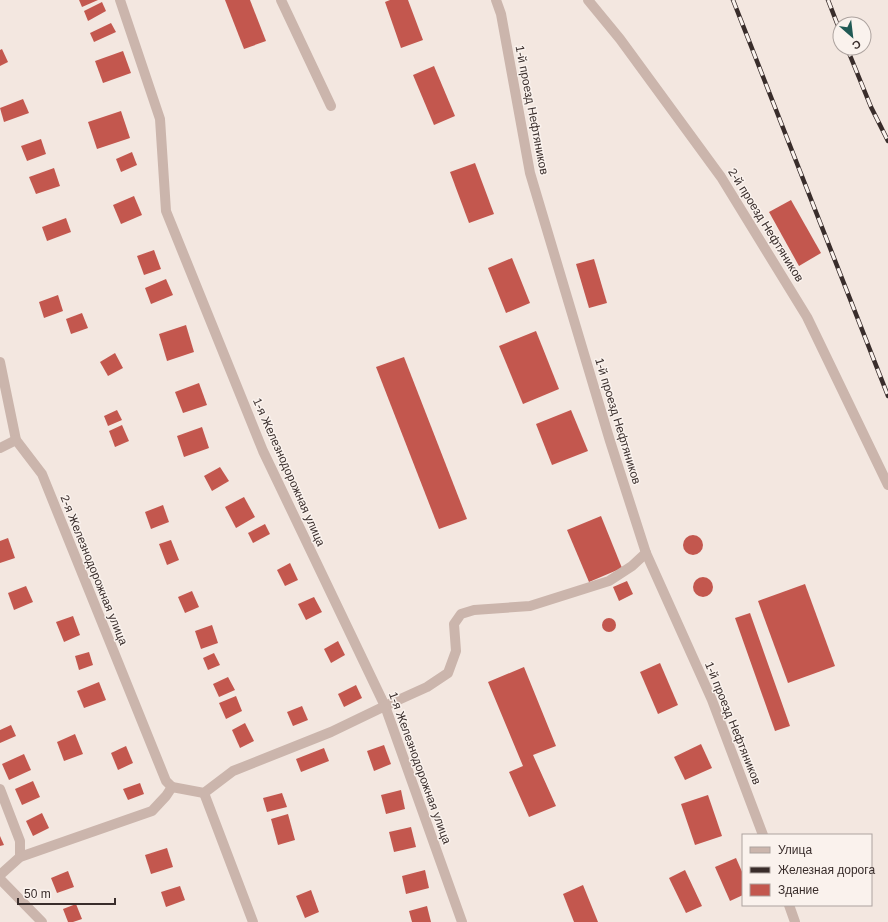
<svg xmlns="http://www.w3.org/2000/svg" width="888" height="922" font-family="Helvetica,sans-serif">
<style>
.building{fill:#c3574e}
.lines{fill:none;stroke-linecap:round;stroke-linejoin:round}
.minor{stroke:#cbb5ac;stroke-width:10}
.rail-casing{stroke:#392d2b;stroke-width:4.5}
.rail{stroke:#faf2ed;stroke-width:3;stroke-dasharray:9;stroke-linecap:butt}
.labels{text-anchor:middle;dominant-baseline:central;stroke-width:3;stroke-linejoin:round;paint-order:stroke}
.street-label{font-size:12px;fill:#392d2b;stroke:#faf2ed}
</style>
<rect width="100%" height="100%" fill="#f3e7e0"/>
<g class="building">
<polygon points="79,0 98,0 82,7"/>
<polygon points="225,0 250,0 266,41 244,49"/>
<polygon points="390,0 408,0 423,40 401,48 385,2"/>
<polygon points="102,2 106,11 88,21 84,11"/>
<polygon points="111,23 116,32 94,42 90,33"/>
<polygon points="2,49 8,62 0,66 0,50"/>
<polygon points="123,51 131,73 103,83 95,61"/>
<polygon points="434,66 455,116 434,125 413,75"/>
<polygon points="23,99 29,113 4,122 0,108"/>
<polygon points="121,111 130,138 97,149 88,122"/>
<polygon points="41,139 46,154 27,161 21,146"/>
<polygon points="132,152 137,165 121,172 116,159"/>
<polygon points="475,163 494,214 469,223 450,172"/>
<polygon points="54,168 60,186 36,194 29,177"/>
<polygon points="134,196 142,215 121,224 113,205"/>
<polygon points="791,200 821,253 799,266 769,212"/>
<polygon points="66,218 71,232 47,241 42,227"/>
<polygon points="154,250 161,269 144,275 137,256"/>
<polygon points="512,258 530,303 506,313 488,268"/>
<polygon points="594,259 607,303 589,308 576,264"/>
<polygon points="166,279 173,295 151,304 145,288"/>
<polygon points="58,295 63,311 44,318 39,302"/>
<polygon points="82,313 88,328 71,334 66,319"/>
<polygon points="186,325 194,352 167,361 159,334"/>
<polygon points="536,331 559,389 523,404 499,346"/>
<polygon points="115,353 123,368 108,376 100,362"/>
<polygon points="404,357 467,519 439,529 376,367"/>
<polygon points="199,383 207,405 183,413 175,392"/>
<polygon points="117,410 122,420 108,426 104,416"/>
<polygon points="571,410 588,451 552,465 536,424"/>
<polygon points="122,425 129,441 115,447 109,431"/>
<polygon points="202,427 209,448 184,457 177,436"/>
<polygon points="220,467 229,481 212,491 204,476"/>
<polygon points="244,497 255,517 236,528 225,507"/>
<polygon points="163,505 169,522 151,529 145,512"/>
<polygon points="601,516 622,568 589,582 567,530"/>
<polygon points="265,524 270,534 253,543 248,533"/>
<circle cx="693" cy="545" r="10"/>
<polygon points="8,538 15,558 0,563 0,541"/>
<polygon points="171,540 179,560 167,565 159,544"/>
<polygon points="290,563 298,580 285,586 277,570"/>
<circle cx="703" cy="587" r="10"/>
<polygon points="627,581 633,594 619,601 613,587"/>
<polygon points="805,584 835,666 788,683 758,601"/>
<polygon points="26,586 33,602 14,610 8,593"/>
<polygon points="192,591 199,607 185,613 178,597"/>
<polygon points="314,597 322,612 306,620 298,604"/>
<polygon points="750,613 790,726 775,731 735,618"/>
<polygon points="73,616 80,635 64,642 56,622"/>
<circle cx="609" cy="625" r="7"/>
<polygon points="212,625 218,643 201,649 195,631"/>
<polygon points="338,641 345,655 331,663 324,649"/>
<polygon points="89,652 93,665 79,670 75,656"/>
<polygon points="214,653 220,665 208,670 203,658"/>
<polygon points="660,663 678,705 658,714 640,672"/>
<polygon points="524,667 556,746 533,755 556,806 529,817 509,772 523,766 488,682"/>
<polygon points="228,677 235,690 219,697 213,684"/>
<polygon points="99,682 106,700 84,708 77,691"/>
<polygon points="356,685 362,698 344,707 338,694"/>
<polygon points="236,696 242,711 226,719 219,703"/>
<polygon points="302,706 308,720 293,726 287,712"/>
<polygon points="245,723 254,741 240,748 232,730"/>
<polygon points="11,725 16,736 0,743 0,730"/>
<polygon points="75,734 83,754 64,761 57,742"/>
<polygon points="701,744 712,768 685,780 674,757"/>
<polygon points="384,745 391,764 374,771 367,751"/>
<polygon points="126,746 133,763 118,770 111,753"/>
<polygon points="324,748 329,761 301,772 296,759"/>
<polygon points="24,754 31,770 9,780 2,764"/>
<polygon points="33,781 40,797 22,805 15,789"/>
<polygon points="140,783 144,794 128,800 123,789"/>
<polygon points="401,790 405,809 386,814 381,795"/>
<polygon points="282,793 287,807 267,812 263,798"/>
<polygon points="708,795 722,836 695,845 681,804"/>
<polygon points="42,813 49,828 33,836 26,821"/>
<polygon points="288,814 295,840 278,845 271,819"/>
<polygon points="411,827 416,847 394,852 389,832"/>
<polygon points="0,836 4,845 0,846"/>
<polygon points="167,848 173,867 151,874 145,855"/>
<polygon points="736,858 743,874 743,895 730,901 715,867"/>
<polygon points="425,870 429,888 406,894 402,876"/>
<polygon points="685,870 702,906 686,913 669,878"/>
<polygon points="68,871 74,887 57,893 51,878"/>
<polygon points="583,885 598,922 574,922 563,894"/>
<polygon points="180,886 185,900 166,907 161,892"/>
<polygon points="311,890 319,912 305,918 296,896"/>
<polygon points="76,904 82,919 73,922 68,922 63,909"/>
<polygon points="427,906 431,922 412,922 409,911"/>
</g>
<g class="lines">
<g class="minor">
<polyline points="120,0 160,119 166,211 263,451 385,706 462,922"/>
<polyline points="281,0 331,106"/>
<polyline points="496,0 501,14 530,173 610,441 646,553 712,700 763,835"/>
<polyline points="588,0 620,39 721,177 807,317 888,485"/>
<polyline points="0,362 16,440 42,474 166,781 172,787"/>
<polyline points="0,448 16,440"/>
<polyline points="0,789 20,841 20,857"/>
<polyline points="204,793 253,922"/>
<polyline points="0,875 20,857 152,811 166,796 172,787 204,793 233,771 331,732 385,706 427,687 448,673 456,651 454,624 461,614 474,610 530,606 609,581 632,566 646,553"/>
<polyline points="0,879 42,922"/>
<polyline points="789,905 795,922"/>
</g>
<defs>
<g id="rail">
<polyline points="733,0 888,396"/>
<polyline points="828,0 840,31"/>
<polyline points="847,48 871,107 888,141"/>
</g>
</defs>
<use href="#rail" class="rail-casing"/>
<use href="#rail" class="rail"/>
</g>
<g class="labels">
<g class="street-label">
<text transform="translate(532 110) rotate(79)">1-й проезд Нефтяников</text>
<text transform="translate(766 225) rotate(58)">2-й проезд Нефтяников</text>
<text transform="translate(618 421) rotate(73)">1-й проезд Нефтяников</text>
<text transform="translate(289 472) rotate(66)">1-я Железнодорожная улица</text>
<text transform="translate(94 570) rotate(68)">2-я Железнодорожная улица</text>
<text transform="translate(733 723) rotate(68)">1-й проезд Нефтяников</text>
<text transform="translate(420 768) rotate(70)">1-я Железнодорожная улица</text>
</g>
</g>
<rect x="742" y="834" width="130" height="72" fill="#faf2ed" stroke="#ada39f"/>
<rect x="750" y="847" width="20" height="6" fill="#cbb5ac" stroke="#ada39f"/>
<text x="778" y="854" font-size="12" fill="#392d2b">Улица</text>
<rect x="750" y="867" width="20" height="6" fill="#392d2b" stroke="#ada39f"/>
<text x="778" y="874" font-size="12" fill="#392d2b">Железная дорога</text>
<rect x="750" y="884" width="20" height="12" fill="#c3574e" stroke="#ada39f"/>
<text x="778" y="894" font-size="12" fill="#392d2b">Здание</text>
<g transform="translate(852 36) rotate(152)"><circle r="19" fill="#faf2ed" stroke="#ada39f"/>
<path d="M0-3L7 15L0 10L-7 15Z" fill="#215a55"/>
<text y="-6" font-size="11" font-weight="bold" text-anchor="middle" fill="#392d2b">С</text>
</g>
<path d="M18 898v6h97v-6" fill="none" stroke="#392d2b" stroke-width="2"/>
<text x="24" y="898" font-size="12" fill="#392d2b" stroke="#faf2ed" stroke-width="3" paint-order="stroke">50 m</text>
</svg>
